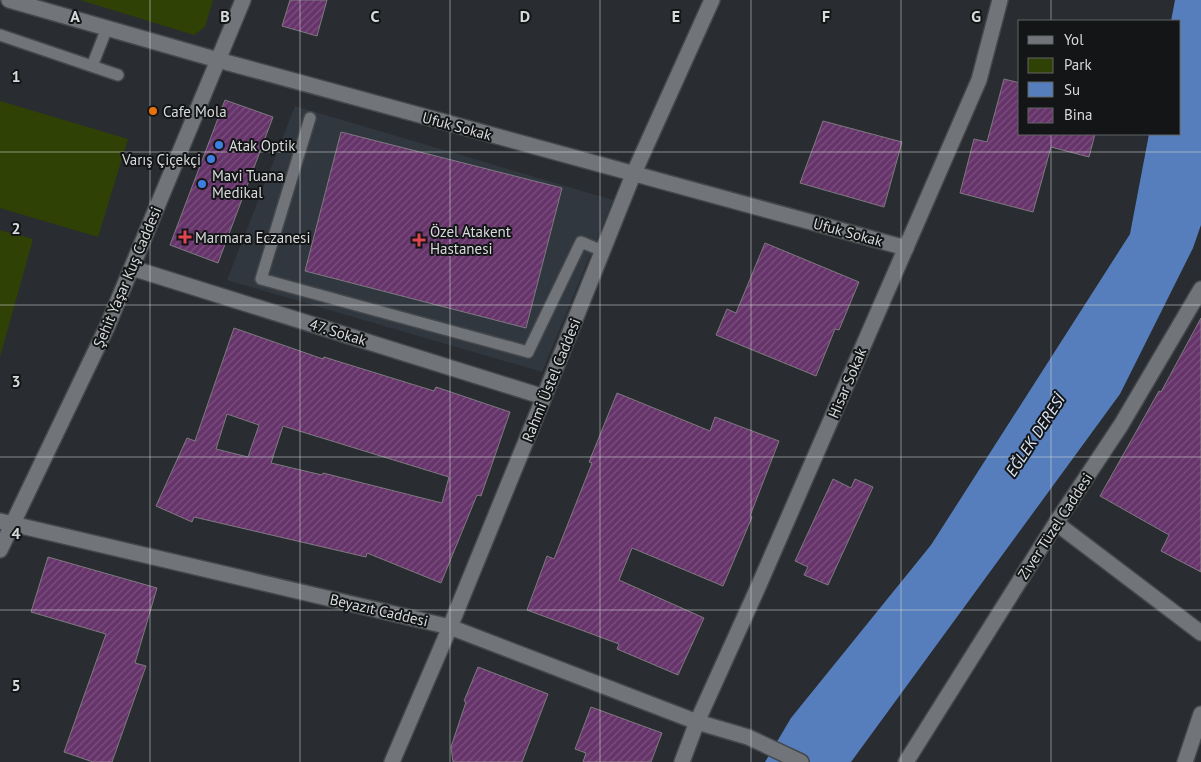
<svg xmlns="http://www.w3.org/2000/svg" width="1201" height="762" font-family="'PT Sans',sans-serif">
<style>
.built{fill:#30373f}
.green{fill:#304106}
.water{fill:#577ebc}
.building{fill:url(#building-hatch);stroke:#7e7a7f;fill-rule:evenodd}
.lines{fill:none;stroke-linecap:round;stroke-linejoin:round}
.lane-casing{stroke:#45484b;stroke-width:14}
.street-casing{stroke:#45484b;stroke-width:18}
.secondary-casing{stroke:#45484b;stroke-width:18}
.lane{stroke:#717579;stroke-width:11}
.street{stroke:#717579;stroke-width:15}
.secondary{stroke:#717579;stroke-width:15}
.grid{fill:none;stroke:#d8dadc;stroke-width:1;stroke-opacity:0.55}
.food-dot{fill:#e8710a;stroke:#131516;stroke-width:2}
.shop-dot{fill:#3f7fe0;stroke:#131516;stroke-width:2}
.health-dot{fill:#e0444e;stroke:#131516;stroke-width:2}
.labels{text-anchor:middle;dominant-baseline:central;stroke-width:4;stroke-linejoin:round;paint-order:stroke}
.poi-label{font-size:15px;fill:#d8dadc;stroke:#131516;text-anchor:start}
.street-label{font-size:15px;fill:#d8dadc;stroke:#131516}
.water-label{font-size:16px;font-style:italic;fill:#d9e4f6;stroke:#131516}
.grid-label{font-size:16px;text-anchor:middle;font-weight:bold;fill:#d8dadc;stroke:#131516;stroke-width:4;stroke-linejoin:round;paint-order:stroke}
</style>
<defs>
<pattern id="building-hatch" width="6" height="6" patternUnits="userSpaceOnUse" patternTransform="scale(1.25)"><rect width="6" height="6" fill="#66346a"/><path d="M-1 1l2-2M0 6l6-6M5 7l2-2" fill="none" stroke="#7b517f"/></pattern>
</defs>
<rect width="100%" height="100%" fill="#292c30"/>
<polygon class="built" points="295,106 613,200 542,372 227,280"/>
<g class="green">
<polygon points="80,0 213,0 205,27 194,35"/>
<polygon points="0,101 128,139 98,237 0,208"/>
<polygon points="0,230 33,239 0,357"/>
</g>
<polygon class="water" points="1175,0 1201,0 1201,225 1193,248 1120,394 851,762 765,762 791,718 931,545 1130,234 1149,134 1180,134 1180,21 1171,21"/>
<g class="building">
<polygon points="290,0 327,0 317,36 282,26"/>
<polygon points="1004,79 1020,83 1020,134 1095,134 1089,157 1051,147 1033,212 960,193 974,139 987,142"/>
<polygon points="225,100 273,117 218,263 170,245"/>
<polygon points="823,121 902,142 884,207 800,183"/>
<polygon points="341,132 562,188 526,328 305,271"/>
<polygon points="765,243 859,282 839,330 835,329 816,376 716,335 727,309 736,313"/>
<polygon points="1201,318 1201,572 1161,551 1169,535 1100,496 1159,391 1161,392"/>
<path d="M 234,328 L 323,359 L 324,357 L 434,391 L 436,387 L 510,412 L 481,496 L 477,495 L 441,583 L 367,553 L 366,557 L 194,517 L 192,522 L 156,506 L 187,438 L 195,441 ZM 227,414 L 259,425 L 248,457 L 216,449 ZM 283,426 L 449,477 L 442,503 L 323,473 L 322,475 L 271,463 Z"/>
<polygon points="617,393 710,431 715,417 779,441 750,516 752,517 723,586 632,548 619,580 704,618 678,675 617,649 619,644 527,610 547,556 554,559 592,463 589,462"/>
<polygon points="833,479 851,488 855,479 873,487 828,585 804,575 808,567 795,561"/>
<polygon points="48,557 157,588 135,663 146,666 112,762 93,762 64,752 106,634 31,612"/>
<polygon points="478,667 548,694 522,762 453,762 451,747 466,702 464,701"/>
<polygon points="591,707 662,733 651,762 583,762 586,753 575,749"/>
</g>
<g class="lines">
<defs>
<g id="lane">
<polyline points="0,35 118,75"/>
<polyline points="92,66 107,28"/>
<polyline points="310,118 261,279 528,352 581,242 603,251"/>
</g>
<g id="street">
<polyline points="9,0 218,60 906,248"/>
<polyline points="132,268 544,397"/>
<polyline points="1056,523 1201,633"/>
<polyline points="0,550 107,327 243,0"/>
<polyline points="392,762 450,627 544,397 633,175 712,0"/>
<polyline points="682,762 697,722 759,585 979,80 1000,0"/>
<polyline points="906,762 1056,523 1121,425 1201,289"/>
<polyline points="1185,762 1201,714"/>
</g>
<polyline id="secondary" points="0,521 450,627 697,722 748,737 801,762"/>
</defs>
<use href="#lane" class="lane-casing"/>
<use href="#street" class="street-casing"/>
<use href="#secondary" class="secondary-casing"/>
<use href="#lane" class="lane"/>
<use href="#street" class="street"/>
<use href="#secondary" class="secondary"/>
</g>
<path class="grid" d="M 150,0 L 150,762M 300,0 L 300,762M 450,0 L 450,762M 600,0 L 600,762M 751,0 L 751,762M 901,0 L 901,762M 1051,0 L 1051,21M 1051,134 L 1051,762M 0,152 L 1201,152M 0,305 L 1201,305M 0,457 L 1201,457M 0,610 L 1201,610"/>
<circle class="food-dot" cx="153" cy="111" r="5"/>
<g class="shop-dot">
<circle cx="219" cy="145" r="5"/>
<circle cx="211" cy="159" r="5"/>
<circle cx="202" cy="184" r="5"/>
</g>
<g class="health-dot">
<path d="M182.5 229.5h5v5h5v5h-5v5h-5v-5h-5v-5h5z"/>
<path d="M416.5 232.5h5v5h5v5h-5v5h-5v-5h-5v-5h5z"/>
</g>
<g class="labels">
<g class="poi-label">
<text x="163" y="111">Cafe Mola</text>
<text x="229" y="145">Atak Optik</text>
<text x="201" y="159" text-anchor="end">Varış Çiçekçi</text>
<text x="212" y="175">Mavi Tuana<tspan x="212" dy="17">Medikal</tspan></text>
<text x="430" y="231">Özel Atakent<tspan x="430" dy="17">Hastanesi</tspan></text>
<text x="195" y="237">Marmara Eczanesi</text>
</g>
<g class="street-label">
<text transform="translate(457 126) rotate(15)">Ufuk Sokak</text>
<text transform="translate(848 232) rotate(15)">Ufuk Sokak</text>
<text transform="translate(127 277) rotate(-67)">Şehit Yaşar Kuş Caddesi</text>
<text transform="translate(338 332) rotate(17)">47. Sokak</text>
<text transform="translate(551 380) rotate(-68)">Rahmi Üstel Caddesi</text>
<text transform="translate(847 383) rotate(-67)">Hisar Sokak</text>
<text transform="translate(1055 526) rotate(-57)">Ziver Tüzel Caddesi</text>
<text transform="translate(379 610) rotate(13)">Beyazıt Caddesi</text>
</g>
<g class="water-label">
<text transform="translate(1035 435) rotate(-57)">EĞLEK DERESİ</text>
</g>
</g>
<g class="grid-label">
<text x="75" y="22">A</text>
<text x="225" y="22">B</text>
<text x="375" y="22">C</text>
<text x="525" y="22">D</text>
<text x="676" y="22">E</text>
<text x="826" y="22">F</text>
<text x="976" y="22">G</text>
<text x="16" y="82">1</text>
<text x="16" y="234">2</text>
<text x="16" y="387">3</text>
<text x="16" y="539">4</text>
<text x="16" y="691">5</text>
</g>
<rect x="1018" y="20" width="162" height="115" fill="#131516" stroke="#626465"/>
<rect x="1028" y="36" width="25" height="8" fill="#717579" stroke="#626465"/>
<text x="1064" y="45" font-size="15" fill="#d8dadc">Yol</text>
<rect x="1028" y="58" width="25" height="15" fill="#304106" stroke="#626465"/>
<text x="1064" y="70" font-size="15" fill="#d8dadc">Park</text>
<rect x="1028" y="82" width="25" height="15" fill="#577ebc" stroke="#626465"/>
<text x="1064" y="95" font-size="15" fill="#d8dadc">Su</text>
<rect x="1028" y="108" width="25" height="15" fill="url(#building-hatch)" stroke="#626465"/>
<text x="1064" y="120" font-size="15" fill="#d8dadc">Bina</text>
</svg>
